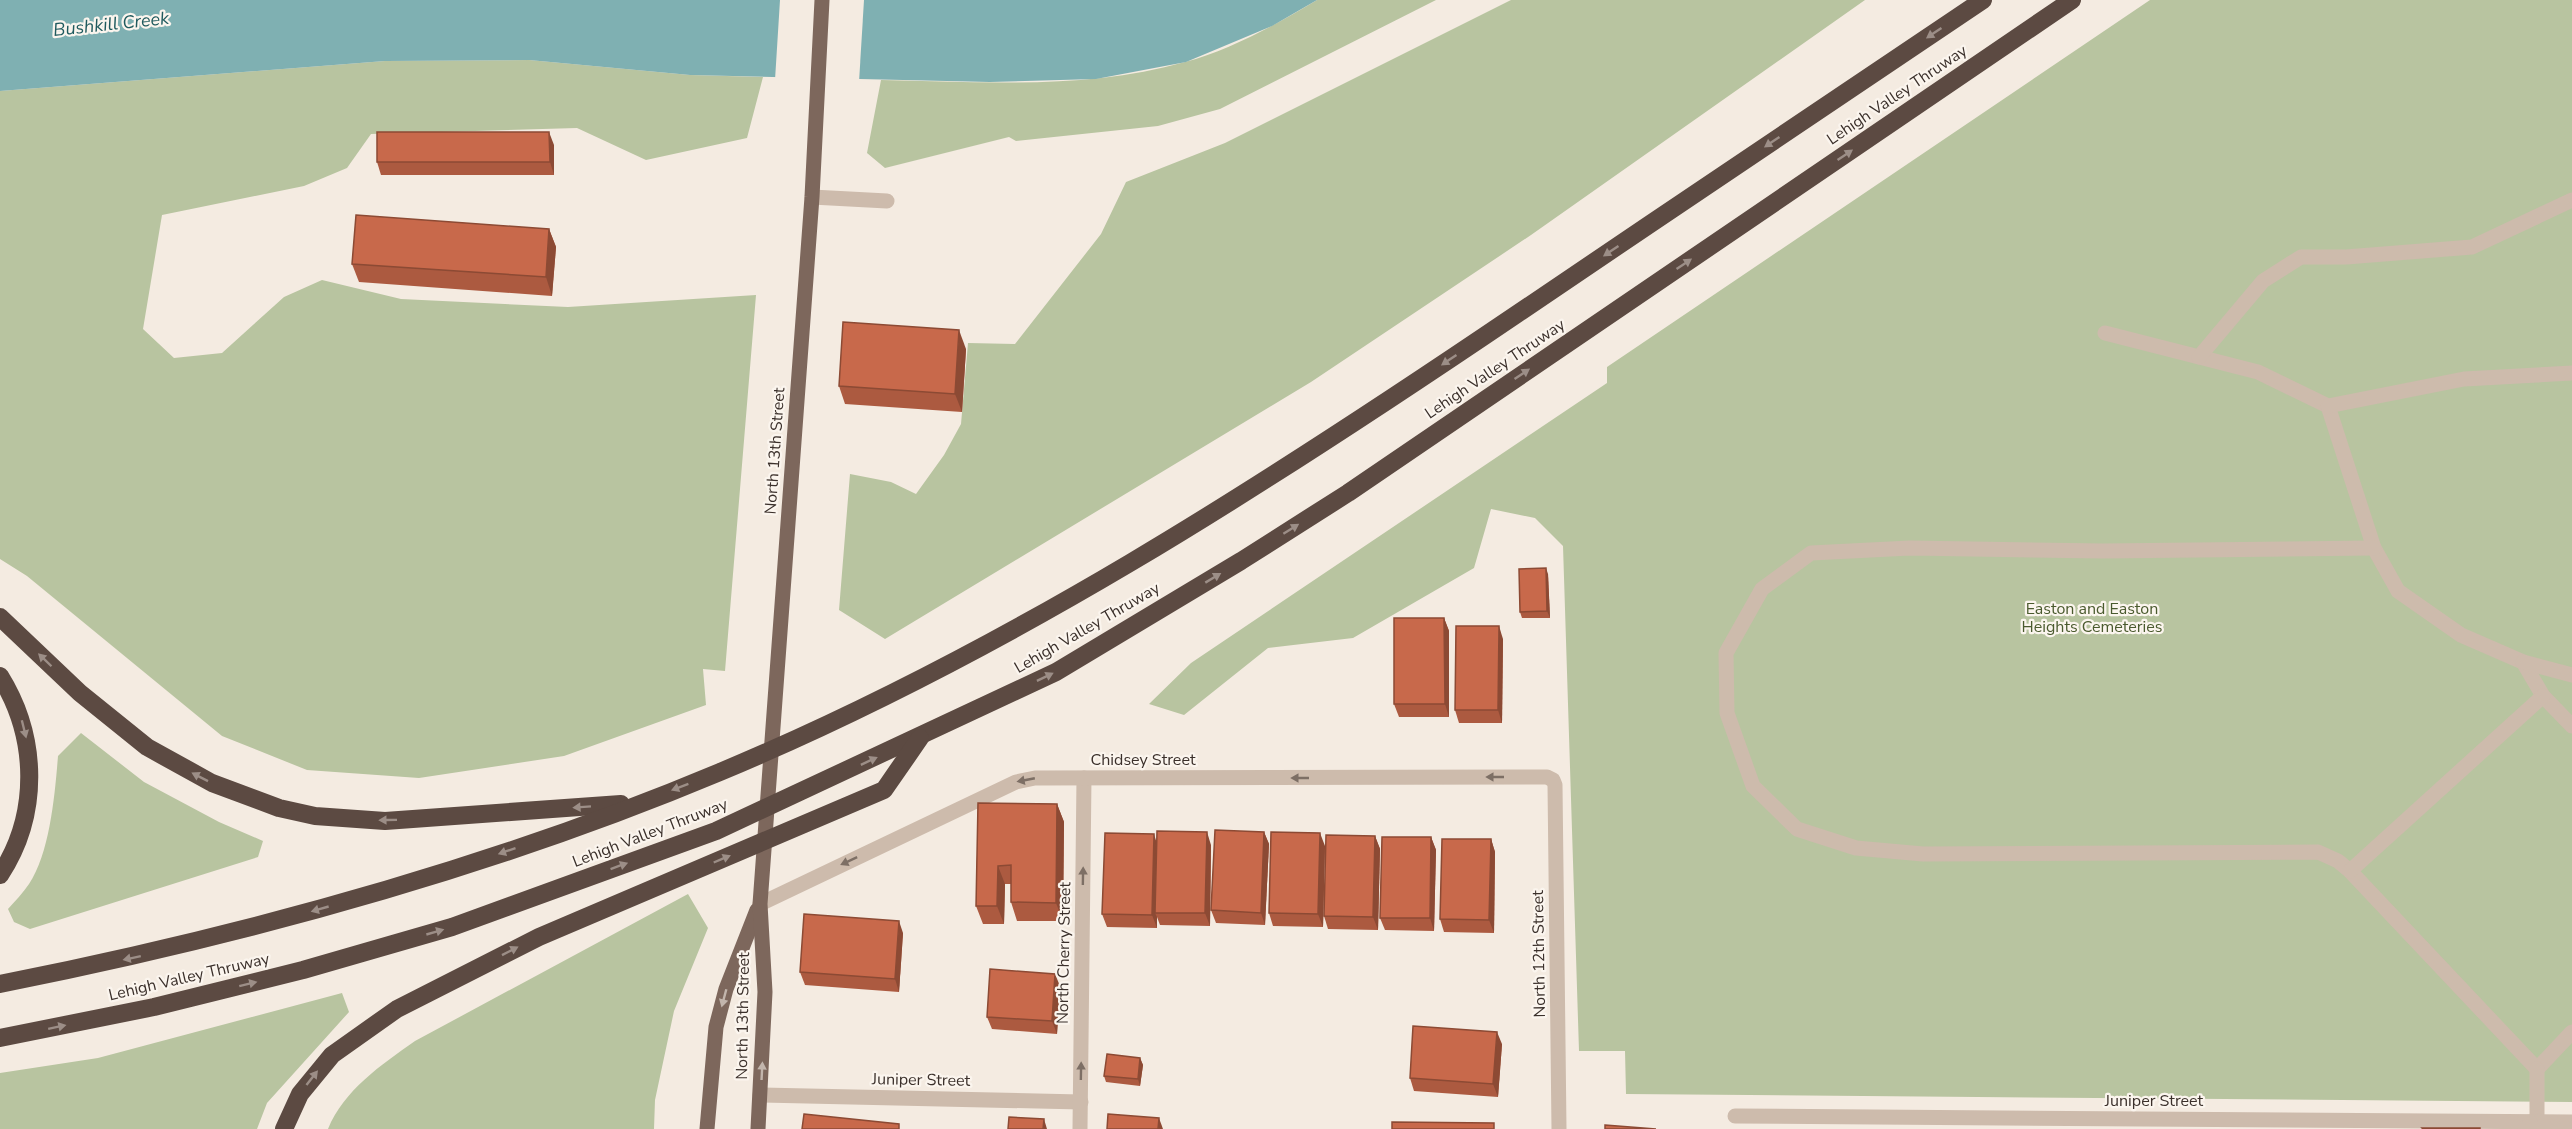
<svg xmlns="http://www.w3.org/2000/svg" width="2572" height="1129" font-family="'Nunito Sans',sans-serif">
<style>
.green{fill:#b8c4a0}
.water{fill:#7fb0b2}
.pier{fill:#f4ebe1}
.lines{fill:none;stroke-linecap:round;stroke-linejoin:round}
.service{stroke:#cdbbac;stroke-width:15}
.minor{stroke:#cdbbac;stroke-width:15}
.primary{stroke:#7d675c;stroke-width:15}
.motorway{stroke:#5c4a42;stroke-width:18}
.wall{fill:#ac5a40}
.shaded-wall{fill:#8c4a34}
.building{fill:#c8694b;stroke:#8c4a34;stroke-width:1.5}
.oneway{fill:#9c8e87}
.oneway2{fill:#7d6f65}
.oneway3{fill:#c2b5ac}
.labels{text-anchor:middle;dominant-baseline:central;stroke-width:4.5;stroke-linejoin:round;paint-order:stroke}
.street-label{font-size:16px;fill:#3b302b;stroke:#fbf5ee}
.park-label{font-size:16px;fill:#4a5a2e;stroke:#fbf5ee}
.water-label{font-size:18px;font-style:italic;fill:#1f5a5e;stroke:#fbf5ee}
</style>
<rect width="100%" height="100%" fill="#f4ebe1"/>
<g class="green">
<path d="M 1317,0 L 1436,0 L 1220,109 L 1158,126 L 1016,141 L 1009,137 L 885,168 L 867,153 L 881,80 C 981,82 1087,90 1185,62 C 1230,50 1277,24 1317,0 Z"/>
<polygon points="1511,0 1865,0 1531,235 1311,382 885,639 839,610 850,474 891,482 916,494 944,455 961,424 968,343 1015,344 1101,234 1126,182 1225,143"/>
<polygon points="2150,0 2572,0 2572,1102 1626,1094 1625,1051 1579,1051 1563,546 1535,518 1491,509 1474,568 1353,638 1268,648 1184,715 1149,704 1191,663 1607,383 1607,367"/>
<polygon points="529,60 690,75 763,77 747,138 646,160 577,128 371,134 347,168 304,186 162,215 143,329 174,358 222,353 284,297 322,280 401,299 568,307 756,295 725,671 703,669 706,705 564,756 419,778 307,770 222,736 27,576 0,559 0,91 385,61"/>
<path d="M 81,733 L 144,782 L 219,822 L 263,841 L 258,857 L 30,929 L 14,922 L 8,909 C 15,901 23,893 29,884 C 50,853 55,793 58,756 Z"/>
<path d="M 688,894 L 708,928 L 674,1011 L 655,1100 L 654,1129 L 328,1129 C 344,1090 381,1065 415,1041 Z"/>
<polygon points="342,993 349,1012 267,1103 257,1129 0,1129 0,1073 98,1058"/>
</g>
<polygon class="water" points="0,0 1317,0 1272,26 1186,62 1096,79 990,82 690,75 529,60 385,61 0,91"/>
<polygon class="pier" points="780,0 864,0 859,82 775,80"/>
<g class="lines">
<g class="service">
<polyline points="812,197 887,201"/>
<polyline points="2105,333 2258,372 2328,406 2374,548 2398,591 2461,635 2523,662 2543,696 2572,726"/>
<polyline points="2199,357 2263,281 2301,257 2346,257 2472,247 2572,200"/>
<polyline points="2328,406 2464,379 2572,373"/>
<polyline points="2374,548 2103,551 1910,548 1811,553 1762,589 1726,653 1727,713 1753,786 1797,829 1856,848 1923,854 2318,852 2338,861 2350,871 2537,1069 2572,1032"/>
<polyline points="2523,662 2572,675"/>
<polyline points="2350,871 2543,696"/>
<polyline points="2537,1069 2537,1122"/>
<polyline points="760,1095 1081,1102"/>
<polyline points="1735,1116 2572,1122"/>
<polyline points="1080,1129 1084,778"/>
</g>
<g class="minor">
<polyline points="760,904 1016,782 1035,778 1547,777 1553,780 1555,785 1559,1129"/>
<polyline points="2530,1129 2530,1122"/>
</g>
<g class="primary">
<polyline points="707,1129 716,1027 726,989 757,910"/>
<polyline points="758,1129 765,992 760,904 812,197 822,0"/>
</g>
<g class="motorway">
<polyline points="0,617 80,693 147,747 212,783 279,808 315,816 385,821 621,804"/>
<path d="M 0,676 C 38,737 40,814 0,875"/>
<path d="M 0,984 C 246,935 489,869 720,772 C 1005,653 1263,486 1517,314 C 1672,209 1827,105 1983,0"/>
<polyline points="0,1038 154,1007 303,970 452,927 716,831 1056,672 1241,561 1348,493 2072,0"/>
<polyline points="284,1129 300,1094 332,1055 397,1009 539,937 884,790 920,738"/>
</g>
</g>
<g class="wall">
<polygon points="554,145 554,175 381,175 377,162"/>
<polygon points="549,229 556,247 552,296 359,282 352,264"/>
<polygon points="966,349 962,412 845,404 839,386"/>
<polygon points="1548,574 1550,618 1522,618 1520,612"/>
<polygon points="1444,618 1449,631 1449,717 1399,717 1394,704"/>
<polygon points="1503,639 1502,723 1459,723 1455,710"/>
<polygon points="978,803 1057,804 1064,822 1063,921 1017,921 1011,902 1011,884 1005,884 1004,924 983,924 976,906"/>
<polygon points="1264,832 1269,844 1265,925 1216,923 1211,910"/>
<polygon points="1375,836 1380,849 1378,930 1328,929 1324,916"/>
<polygon points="1431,837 1436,850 1434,931 1385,930 1380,918"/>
<polygon points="1491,839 1495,852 1494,933 1444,932 1440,919"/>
<polygon points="1157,843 1211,845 1210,926 1160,925 1157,917 1157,928 1107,927 1102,914"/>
<polygon points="1325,846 1323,927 1273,926 1269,913"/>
<polygon points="903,933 899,992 805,985 800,972"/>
<polygon points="1060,986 1057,1034 992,1029 987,1017"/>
<polygon points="1502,1044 1498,1097 1414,1091 1410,1078"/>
<polygon points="1140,1058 1143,1065 1140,1086 1106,1082 1104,1076"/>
</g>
<g class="shaded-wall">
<polygon points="549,132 554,145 554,175 550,162"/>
<polygon points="549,229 556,247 552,296 546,277"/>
<polygon points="959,330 966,349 962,412 955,394"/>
<polygon points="1546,568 1548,574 1550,618 1547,611"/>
<polygon points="1444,618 1449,631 1449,717 1445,704"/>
<polygon points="1499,626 1503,639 1502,723 1498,710"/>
<polygon points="1057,804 1064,822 1063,921 1056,903"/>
<polygon points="1207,832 1211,845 1210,926 1205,913"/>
<polygon points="1264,832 1269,844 1265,925 1261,913"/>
<polygon points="1320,833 1325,846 1323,927 1318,914"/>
<polygon points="1154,834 1158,847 1155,913 1157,917 1157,928 1152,915"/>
<polygon points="1375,836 1380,849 1378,930 1373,917"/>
<polygon points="1431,837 1436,850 1434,931 1430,918"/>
<polygon points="1491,839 1495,852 1494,933 1489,920"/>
<polygon points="998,866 1005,884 1004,924 997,906"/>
<polygon points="899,921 903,933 899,992 895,979"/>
<polygon points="1055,974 1060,986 1057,1034 1052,1021"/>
<polygon points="1497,1032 1502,1044 1498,1097 1493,1084"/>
<polygon points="1140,1058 1143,1065 1140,1086 1138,1079"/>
<polygon points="1159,1118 1163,1129 1158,1129"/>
<polygon points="1044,1119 1047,1129 1043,1129"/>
</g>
<g class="building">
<polygon points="377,132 549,132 550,162 377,162"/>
<polygon points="356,215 549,229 546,277 352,264"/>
<polygon points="843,322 959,330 955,394 839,386"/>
<polygon points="1546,568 1547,611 1520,612 1519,569"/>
<polygon points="1394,618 1444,618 1445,704 1394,704"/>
<polygon points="1456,626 1499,626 1498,710 1455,710"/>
<polygon points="978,803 1057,804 1056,903 1011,902 1011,865 998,866 997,906 976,906"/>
<polygon points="1215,830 1264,832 1261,913 1211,910"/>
<polygon points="1157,831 1207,832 1205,913 1155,913"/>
<polygon points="1271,832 1320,833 1318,914 1269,913"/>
<polygon points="1105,833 1154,834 1152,915 1102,914"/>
<polygon points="1326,835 1375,836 1373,917 1324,916"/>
<polygon points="1382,837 1431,837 1430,918 1380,918"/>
<polygon points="1442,839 1491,839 1489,920 1440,919"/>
<polygon points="804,914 899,921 895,979 800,972"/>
<polygon points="990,969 1055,974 1052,1021 987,1017"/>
<polygon points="1413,1026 1497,1032 1493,1084 1410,1078"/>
<polygon points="1107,1054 1140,1058 1138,1079 1104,1076"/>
<polygon points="804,1114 899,1124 899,1129 802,1129"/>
<polygon points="1108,1114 1159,1118 1158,1129 1107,1129"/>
<polygon points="1009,1117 1044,1119 1043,1129 1008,1129"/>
<polygon points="1392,1122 1494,1123 1494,1129 1392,1129"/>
<polygon points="1605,1125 1656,1129 1605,1129"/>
<polygon points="2422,1128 2480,1128 2480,1129 2423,1129"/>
</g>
<defs><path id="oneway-solid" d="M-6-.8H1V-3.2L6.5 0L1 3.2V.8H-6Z" transform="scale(1.5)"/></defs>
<g class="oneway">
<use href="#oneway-solid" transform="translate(1934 33) rotate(146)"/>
<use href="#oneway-solid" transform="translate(1772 142) rotate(146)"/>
<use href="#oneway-solid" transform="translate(1845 155) rotate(-34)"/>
<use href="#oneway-solid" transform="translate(1611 251) rotate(146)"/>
<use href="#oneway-solid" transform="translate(1684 264) rotate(-34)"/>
<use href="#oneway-solid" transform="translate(1449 360) rotate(146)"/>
<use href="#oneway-solid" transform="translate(1522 374) rotate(-34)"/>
<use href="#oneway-solid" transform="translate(1291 529) rotate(-32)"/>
<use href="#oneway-solid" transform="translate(1213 578) rotate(-31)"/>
<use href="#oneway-solid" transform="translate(45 660) rotate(-136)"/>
<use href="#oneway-solid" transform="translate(1045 677) rotate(-26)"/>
<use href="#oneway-solid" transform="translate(24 729) rotate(76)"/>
<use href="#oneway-solid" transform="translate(869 761) rotate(-25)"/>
<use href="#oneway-solid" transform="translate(200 777) rotate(-153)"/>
<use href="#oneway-solid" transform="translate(680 787) rotate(159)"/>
<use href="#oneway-solid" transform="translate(582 807) rotate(176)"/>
<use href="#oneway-solid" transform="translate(388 820) rotate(179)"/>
<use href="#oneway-solid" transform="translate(507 851) rotate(161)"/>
<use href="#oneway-solid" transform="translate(722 859) rotate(-23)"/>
<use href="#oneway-solid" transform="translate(619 866) rotate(-20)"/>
<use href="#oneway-solid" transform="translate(320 909) rotate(164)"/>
<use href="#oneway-solid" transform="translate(435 932) rotate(-16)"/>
<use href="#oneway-solid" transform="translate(510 951) rotate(-27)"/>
<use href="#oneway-solid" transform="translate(132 958) rotate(168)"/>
<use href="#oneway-solid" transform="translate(248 984) rotate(-14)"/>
<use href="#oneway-solid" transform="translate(57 1027) rotate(-12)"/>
<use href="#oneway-solid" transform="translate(312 1078) rotate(-52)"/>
</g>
<g class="oneway2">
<use href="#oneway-solid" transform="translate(1495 777) rotate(180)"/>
<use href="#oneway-solid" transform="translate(1300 778) rotate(180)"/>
<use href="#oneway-solid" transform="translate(1026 780) rotate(169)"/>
<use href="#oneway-solid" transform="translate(849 861) rotate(155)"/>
<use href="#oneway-solid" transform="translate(1083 876) rotate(-89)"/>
<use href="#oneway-solid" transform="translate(1081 1071) rotate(-89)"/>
</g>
<g class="oneway3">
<use href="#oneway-solid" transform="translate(724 998) rotate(105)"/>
<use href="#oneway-solid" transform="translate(762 1071) rotate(-87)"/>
</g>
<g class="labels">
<g class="street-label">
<text transform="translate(1897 95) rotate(-34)">Lehigh Valley Thruway</text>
<text transform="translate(1495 369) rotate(-34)">Lehigh Valley Thruway</text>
<text transform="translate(775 451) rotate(-86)">North 13th Street</text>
<text transform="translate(1087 628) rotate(-30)">Lehigh Valley Thruway</text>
<text x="1143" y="760">Chidsey Street</text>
<text transform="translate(650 833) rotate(-21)">Lehigh Valley Thruway</text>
<text transform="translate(1064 953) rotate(-89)">North Cherry Street</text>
<text transform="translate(1539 954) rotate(-91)">North 12th Street</text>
<text transform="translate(189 977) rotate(-13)">Lehigh Valley Thruway</text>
<text transform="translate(743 1016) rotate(-89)">North 13th Street</text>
<text transform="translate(921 1080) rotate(1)">Juniper Street</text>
<text x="2154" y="1101">Juniper Street</text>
</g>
<g class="park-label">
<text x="2092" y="609">Easton and Easton<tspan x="2092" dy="18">Heights Cemeteries</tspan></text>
</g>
<g class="water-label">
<text transform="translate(111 24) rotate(-6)">Bushkill Creek</text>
</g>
</g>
</svg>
